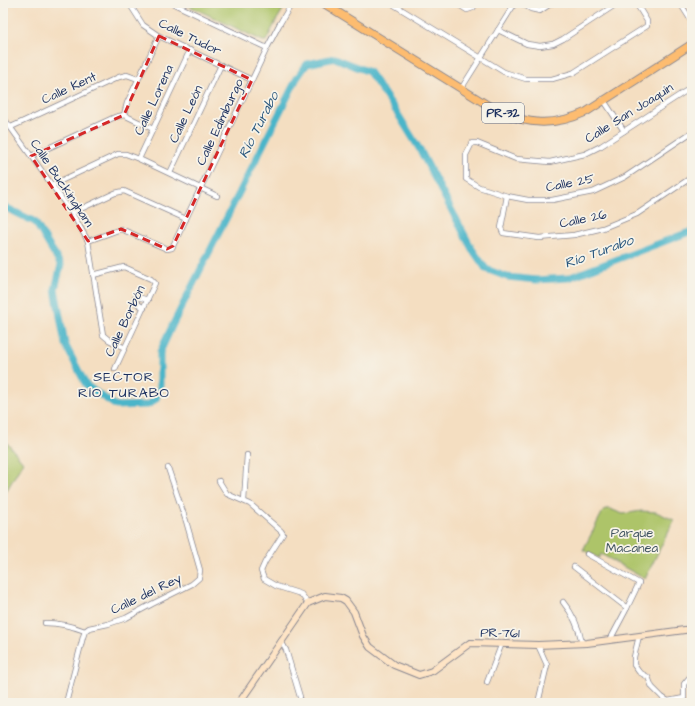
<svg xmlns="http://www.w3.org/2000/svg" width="695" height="706" font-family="'Architects Daughter',sans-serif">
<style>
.green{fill:#adc469;stroke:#647a64}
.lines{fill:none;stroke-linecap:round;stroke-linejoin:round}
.river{stroke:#4bb5c9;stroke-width:7}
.street-casing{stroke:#888690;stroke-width:6}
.secondary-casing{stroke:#888690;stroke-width:8}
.primary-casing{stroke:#888690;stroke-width:9}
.street{stroke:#fff;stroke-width:4.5}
.secondary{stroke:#fee4c5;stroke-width:6}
.primary{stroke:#fdbc6f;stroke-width:7}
.marked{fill:none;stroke:#d62828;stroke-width:3;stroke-dasharray:8 5;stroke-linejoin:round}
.labels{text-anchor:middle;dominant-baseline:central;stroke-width:3.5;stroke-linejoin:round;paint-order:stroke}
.shield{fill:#f7f3e8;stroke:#5d6a87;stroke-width:1}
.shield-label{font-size:12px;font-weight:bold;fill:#1b2f5e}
.street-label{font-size:13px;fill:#1b2f5e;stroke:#f7f3e8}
.park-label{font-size:13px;fill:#405461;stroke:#f7f3e8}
.water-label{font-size:14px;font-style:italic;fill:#29577e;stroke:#f7f3e8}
.neighbourhood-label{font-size:14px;letter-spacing:1px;fill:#1b2f5e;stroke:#f7f3e8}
</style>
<rect width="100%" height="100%" fill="#f7f3e8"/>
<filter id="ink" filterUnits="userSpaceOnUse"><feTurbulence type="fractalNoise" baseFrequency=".025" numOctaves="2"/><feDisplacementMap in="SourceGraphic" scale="8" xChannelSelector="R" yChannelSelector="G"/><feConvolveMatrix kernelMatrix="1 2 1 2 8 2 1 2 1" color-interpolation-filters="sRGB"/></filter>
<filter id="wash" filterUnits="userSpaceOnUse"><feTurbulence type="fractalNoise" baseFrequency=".012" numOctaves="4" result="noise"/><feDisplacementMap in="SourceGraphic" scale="16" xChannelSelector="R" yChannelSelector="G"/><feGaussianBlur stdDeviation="0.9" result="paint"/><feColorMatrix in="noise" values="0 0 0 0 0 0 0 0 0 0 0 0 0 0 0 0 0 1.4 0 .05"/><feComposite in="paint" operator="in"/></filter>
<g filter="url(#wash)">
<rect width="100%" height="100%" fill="#f4dec1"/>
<g class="green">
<polygon points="183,3 287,3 276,21 266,41 263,41"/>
<polygon points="3,438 23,462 3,497"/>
<polygon points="605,509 610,509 623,514 641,511 656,512 674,520 645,579 601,554 599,558 583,550 602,513"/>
</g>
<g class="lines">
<polyline class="river" points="3,206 35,222 61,265 55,289 65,344 86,385 116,406 148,405 156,399 160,387 160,352 173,324 297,78 307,64 335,58 369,72 396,111 420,150 472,249 486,269 507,277 537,280 568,278 692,231"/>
</g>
</g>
<g filter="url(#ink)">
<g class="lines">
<defs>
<g id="street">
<polyline points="129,3 143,25 159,36 252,80"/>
<polyline points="172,3 267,48"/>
<polyline points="391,3 504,72 526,79 552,79 573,73 647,26 647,21 636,3"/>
<polyline points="456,3 467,10 473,8 476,3"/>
<polyline points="521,3 531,9 540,11 552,3"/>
<polyline points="680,3 692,22"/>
<polyline points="498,30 527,44 540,46 553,44 563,39 618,3"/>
<polyline points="692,87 601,146 585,154 550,162 516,159 477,143 472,143 466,155 466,179 479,187 507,196 528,200 552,200 593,192 625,177 692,132"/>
<polyline points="461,89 515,3"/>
<polyline points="603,99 624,131"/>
<polyline points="124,115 127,103 159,36"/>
<polyline points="3,117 72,213 88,241 103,335 109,340 125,348"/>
<polyline points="11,127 119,77 127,75 138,79"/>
<polyline points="31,156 115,117 124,115 153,129"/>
<polyline points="139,159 190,50"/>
<polyline points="170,173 221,65"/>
<polyline points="52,185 118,154 126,154 139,159 217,196"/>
<polyline points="507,196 501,228 503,233 539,238 574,235 603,228 637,214 692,177"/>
<polyline points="72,213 115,193 124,191 186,219"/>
<polyline points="88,241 121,229 167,249 172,248 267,48 279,25 292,3"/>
<polyline points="93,275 124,267 151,279 155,283 115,369"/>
<polyline points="144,308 135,302 135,298 138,297 148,300"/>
<polyline points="219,481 227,494 250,504 281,531 283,534 265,562 261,571 264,579 276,586 301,594 308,603"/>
<polyline points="244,501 247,455"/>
<polyline points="587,554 639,583 627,608 610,640"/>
<polyline points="574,567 627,608"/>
<path d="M 563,602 C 573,614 579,628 582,643"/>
<path d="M 45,623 C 59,623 72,626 85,631"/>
<polyline points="639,636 634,657 634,665 639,672 648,677 652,687 662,697 668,701 684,698 684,684 689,678"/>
<polyline points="281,641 286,650 300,697"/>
<polyline points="487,682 502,643"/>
<polyline points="66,703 83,637 85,631 89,628 108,624 126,618 152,604 192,584 199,578 200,570 186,521 168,468"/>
<polyline points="150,703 151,702"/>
<polyline points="538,703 547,665 538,645"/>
</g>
<polyline id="secondary" points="239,703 308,603 325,596 341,598 346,601 354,612 363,636 370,647 394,665 419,675 432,671 470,643 538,645 587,643 692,629"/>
<path id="primary" d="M 323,3 L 494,109 C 526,125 553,127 586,112 L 692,44"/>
</defs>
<use href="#street" class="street-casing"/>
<use href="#secondary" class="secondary-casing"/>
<use href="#primary" class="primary-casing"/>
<use href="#street" class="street"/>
<use href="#secondary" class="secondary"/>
<use href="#primary" class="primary"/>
</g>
</g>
<path class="marked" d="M 159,36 L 252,80 L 173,246 L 167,249 L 121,229 L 88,241 L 31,156 L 124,115 Z"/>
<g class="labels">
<rect class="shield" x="482" y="103" width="42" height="20" rx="3"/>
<g class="shield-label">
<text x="503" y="113">PR-32</text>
</g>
<g class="street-label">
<text transform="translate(190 37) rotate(26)">Calle Tudor</text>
<text transform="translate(69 88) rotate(-25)">Calle Kent</text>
<text transform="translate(154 100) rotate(-65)">Calle Lorena</text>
<text transform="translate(629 113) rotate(-32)">Calle San Joaquín</text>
<text transform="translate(186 114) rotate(-65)">Calle León</text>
<text transform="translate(220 122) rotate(-65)">Calle Edimburgo</text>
<text transform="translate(62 183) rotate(56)">Calle Buckingham</text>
<text transform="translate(570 183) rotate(-11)">Calle 25</text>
<text transform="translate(583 219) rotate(-12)">Calle 26</text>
<text transform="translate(125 321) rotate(-65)">Calle Borbón</text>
<text transform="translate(146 594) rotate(-26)">Calle del Rey</text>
<text transform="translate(500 633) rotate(1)">PR-761</text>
</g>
<g class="park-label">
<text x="632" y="533">Parque<tspan x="632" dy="15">Macanea</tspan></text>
</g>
<g class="water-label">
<text transform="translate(259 125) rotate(-63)">Río Turabo</text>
<text transform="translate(599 252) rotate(-20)">Río Turabo</text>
</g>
<g class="neighbourhood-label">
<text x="124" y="377">SECTOR<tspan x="124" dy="16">RÍO TURABO</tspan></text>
</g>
</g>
<rect width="695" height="706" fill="none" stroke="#f7f3e8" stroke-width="16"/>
</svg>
